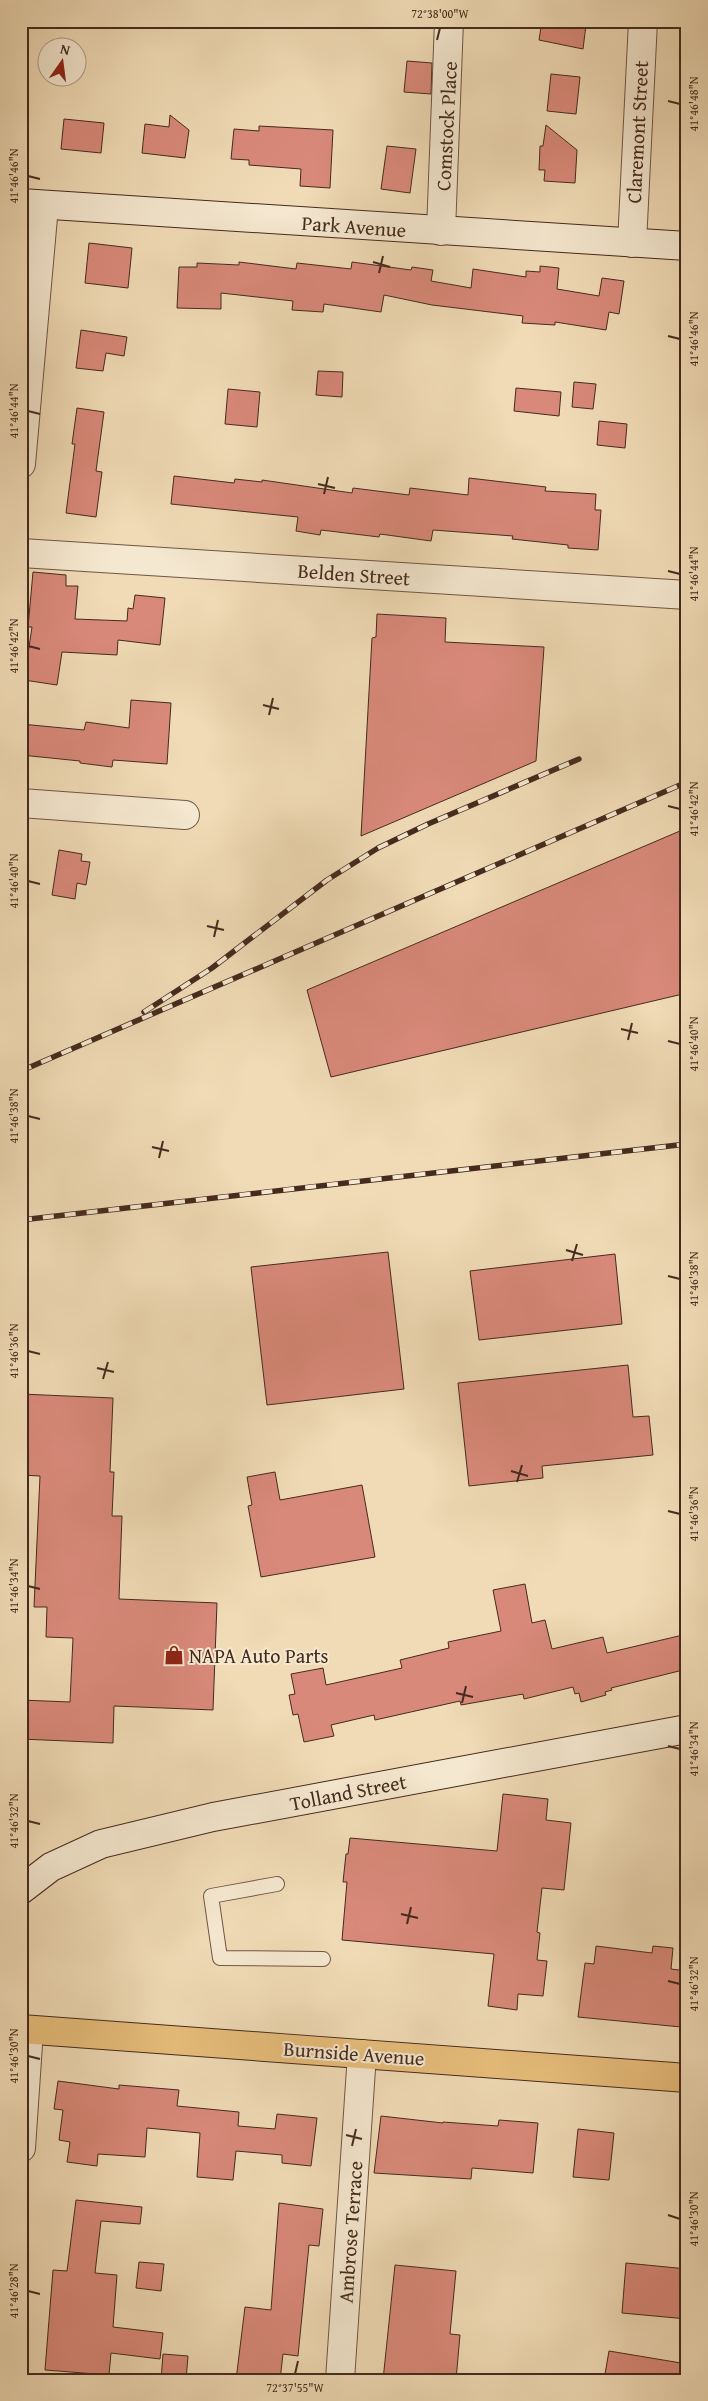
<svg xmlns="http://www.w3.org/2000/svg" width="708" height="2401" font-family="'Gentium Book Plus',serif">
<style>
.building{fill:#d9897a;stroke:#452a1e}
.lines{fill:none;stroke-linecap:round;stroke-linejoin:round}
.lane-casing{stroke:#705644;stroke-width:16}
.street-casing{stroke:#705644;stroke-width:30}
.secondary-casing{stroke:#452a1e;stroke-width:30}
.primary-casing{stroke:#452a1e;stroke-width:30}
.lane{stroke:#f5e8d0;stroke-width:14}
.street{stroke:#f5e8d0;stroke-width:28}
.secondary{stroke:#f5e8d0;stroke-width:28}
.primary{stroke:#e8be7b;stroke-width:28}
.rail-casing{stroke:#452a1e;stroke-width:5.5}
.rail{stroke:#f5e8d0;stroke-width:4;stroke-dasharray:11;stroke-linecap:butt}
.ticks{fill:none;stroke:#452a1e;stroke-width:2}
.labels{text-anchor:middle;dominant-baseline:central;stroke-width:4;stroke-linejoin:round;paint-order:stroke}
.street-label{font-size:20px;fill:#452a1e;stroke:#f5e8d0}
.poi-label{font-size:20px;fill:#452a1e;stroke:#f5e8d0;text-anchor:start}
.neatline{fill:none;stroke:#452a1e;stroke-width:2}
.ticks-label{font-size:12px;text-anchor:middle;fill:#452a1e}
</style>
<rect width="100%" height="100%" fill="#f0dbb6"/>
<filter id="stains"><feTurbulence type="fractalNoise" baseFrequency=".004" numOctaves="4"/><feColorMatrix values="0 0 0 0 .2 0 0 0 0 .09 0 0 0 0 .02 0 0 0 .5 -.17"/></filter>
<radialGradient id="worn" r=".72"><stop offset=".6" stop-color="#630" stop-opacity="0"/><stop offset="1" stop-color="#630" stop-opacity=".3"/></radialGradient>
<g class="building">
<polygon points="542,21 582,21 582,24 586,25 583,49 539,40"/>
<polygon points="407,61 432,63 431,94 404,92"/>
<polygon points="551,74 580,77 576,114 547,111"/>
<polygon points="170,115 189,130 185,158 142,153 145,124 169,127"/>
<polygon points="64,119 104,123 101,153 61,149"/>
<polygon points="546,125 577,150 575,183 544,181 545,170 539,170 540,146 543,146"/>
<polygon points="259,126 333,130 330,188 300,186 301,169 249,165 249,160 231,159 234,129 259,131"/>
<polygon points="387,146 416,149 410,193 381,189"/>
<polygon points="89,243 132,248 128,288 85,283"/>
<polygon points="239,262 296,269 297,263 351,269 352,262 411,270 412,267 433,270 431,281 471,288 473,269 526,277 526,271 540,272 540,266 559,268 557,289 599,296 602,278 624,281 619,314 609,312 606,330 555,322 555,325 522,323 523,316 432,305 384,295 381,312 324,304 323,312 292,310 293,301 221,293 221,309 177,308 179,267 197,267 197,263 239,265"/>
<polygon points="81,330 127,337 124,356 106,353 103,371 76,368"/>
<polygon points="318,371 343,372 342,397 316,395"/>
<polygon points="574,382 596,384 593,409 572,407"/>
<polygon points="516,388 561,392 559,416 514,411"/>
<polygon points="228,389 260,392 257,427 225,424"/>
<polygon points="77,408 104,412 96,471 102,472 96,517 66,513 75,444 72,444"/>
<polygon points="599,421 627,424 625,448 597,445"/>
<polygon points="174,476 234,483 235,479 262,482 262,480 352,493 353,488 409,495 410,488 468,495 469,478 546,487 545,491 596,494 595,510 601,510 598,550 568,548 568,545 512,539 513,536 433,530 431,541 380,534 379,537 321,530 320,535 296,531 298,517 171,504"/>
<polygon points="33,572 66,575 66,586 78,586 75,619 127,621 128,608 133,609 135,595 165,598 160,645 118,640 117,655 62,652 57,685 24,680 32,627 28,627"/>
<polygon points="377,614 446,618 445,642 544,647 536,761 361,836 372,638 376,637"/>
<polygon points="131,700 171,703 167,764 113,760 112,767 80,763 80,761 21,755 21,724 84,730 86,722 129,728"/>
<polygon points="687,828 687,993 331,1077 307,990"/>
<polygon points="59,850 82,854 81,861 90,862 86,885 77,883 75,899 52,895"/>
<polygon points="388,1252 404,1389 267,1405 251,1267"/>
<polygon points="615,1254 622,1324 479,1340 470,1271"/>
<polygon points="628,1365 633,1417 649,1416 653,1455 542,1466 543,1478 469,1486 458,1383"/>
<polygon points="21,1394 113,1398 110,1472 114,1472 112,1516 122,1516 119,1599 217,1603 213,1710 114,1706 113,1743 21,1739 21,1700 70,1702 73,1638 46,1637 47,1607 34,1607 40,1476 21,1475"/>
<polygon points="275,1472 280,1500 362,1485 375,1557 261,1577 248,1506 252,1505 247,1477"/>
<polygon points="525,1584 532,1623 545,1620 552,1649 603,1637 607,1653 687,1634 687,1669 611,1688 612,1690 605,1692 606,1695 581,1702 579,1693 575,1694 573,1687 524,1699 523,1694 461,1705 460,1701 375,1720 374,1715 331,1725 334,1736 304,1742 298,1714 293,1715 289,1695 295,1694 291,1674 323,1668 326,1685 402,1668 400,1660 449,1648 448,1642 501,1631 493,1590"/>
<polygon points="503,1794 548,1799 546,1820 571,1823 564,1890 542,1888 537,1932 540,1933 537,1960 547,1961 543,1996 518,1994 517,2010 488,2006 494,1954 342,1940 347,1882 343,1882 346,1854 348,1854 350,1838 497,1851"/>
<polygon points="596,1946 652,1953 653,1946 673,1948 671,1969 687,1971 681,2027 578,2017 585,1963 594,1964"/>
<polygon points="58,2081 119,2089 119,2085 179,2090 177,2106 239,2112 238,2126 275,2129 277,2114 317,2118 311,2166 282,2163 282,2155 236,2151 233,2180 197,2177 200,2133 147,2128 145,2157 98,2154 97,2166 67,2162 70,2142 59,2140 63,2110 54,2109"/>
<polygon points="381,2116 443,2123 443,2122 498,2126 499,2120 538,2123 533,2173 472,2168 471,2179 374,2173"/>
<polygon points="578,2129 614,2133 609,2180 573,2177"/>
<polygon points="76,2200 142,2207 140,2224 101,2221 95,2273 117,2275 113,2327 163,2333 160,2359 111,2353 109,2375 45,2370 53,2270 67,2271"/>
<polygon points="279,2203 323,2209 319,2246 309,2245 298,2356 283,2354 280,2380 236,2380 245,2307 271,2310"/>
<polygon points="139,2262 164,2264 161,2291 136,2288"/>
<polygon points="626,2263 687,2269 687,2319 622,2313"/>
<polygon points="395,2265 456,2271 450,2334 460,2335 456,2380 383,2380"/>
<polygon points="609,2351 687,2364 687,2380 604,2380"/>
<polygon points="163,2354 188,2356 186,2380 161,2380"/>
</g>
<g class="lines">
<defs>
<polyline id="lane" points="277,1884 211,1896 220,1958 323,1959"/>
<g id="street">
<polyline points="441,231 449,21"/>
<polyline points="632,243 643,21"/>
<polyline points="21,464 44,206"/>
<polyline points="21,553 687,595"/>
<polyline points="21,803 185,815"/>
<polyline points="21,2148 29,2030"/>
<polyline points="340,2380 362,2054"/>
</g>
<g id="secondary">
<polyline points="21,203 687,246"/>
<polyline points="21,1890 51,1867 101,1844 213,1817 687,1729"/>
</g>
<polyline id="primary" points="21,2029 687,2078"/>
</defs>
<use href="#lane" class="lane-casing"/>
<use href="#street" class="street-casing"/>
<use href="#secondary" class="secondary-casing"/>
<use href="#primary" class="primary-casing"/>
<use href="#lane" class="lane"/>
<use href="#street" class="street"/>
<use href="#secondary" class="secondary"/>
<use href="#primary" class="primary"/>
<defs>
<g id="rail">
<polyline points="144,1012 212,968 327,880 378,848 428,824 579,759"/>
<polyline points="21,1071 687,782"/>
<polyline points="21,1220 687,1144"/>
</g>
</defs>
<use href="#rail" class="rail-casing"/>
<use href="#rail" class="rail"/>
</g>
<path class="ticks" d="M 437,40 L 440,28M 668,101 L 680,104M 28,176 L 40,179M 373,262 L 390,267M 379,273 L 383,256M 668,336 L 680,339M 28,411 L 40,414M 318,484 L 335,488M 324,494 L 328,477M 668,571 L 680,574M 28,646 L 40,649M 263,705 L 279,709M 269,715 L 273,698M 668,806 L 680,809M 28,881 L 40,884M 207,926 L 224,930M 214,937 L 218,920M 621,1029 L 638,1033M 628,1040 L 632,1023M 668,1041 L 680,1044M 28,1116 L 40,1119M 152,1147 L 169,1151M 159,1158 L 163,1141M 566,1250 L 583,1255M 572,1261 L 577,1244M 668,1276 L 680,1279M 28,1351 L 40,1354M 97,1368 L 114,1372M 103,1379 L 108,1362M 511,1471 L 528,1476M 517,1482 L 522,1465M 668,1511 L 680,1514M 28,1586 L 40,1589M 456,1693 L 473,1697M 462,1703 L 466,1686M 668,1746 L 680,1749M 28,1821 L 40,1824M 401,1914 L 418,1918M 407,1924 L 411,1907M 668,1981 L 680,1984M 28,2056 L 40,2059M 346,2135 L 362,2139M 352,2146 L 356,2129M 668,2215 L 680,2219M 28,2291 L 40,2294M 295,2374 L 298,2361"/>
<defs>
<symbol id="shop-bare" viewBox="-9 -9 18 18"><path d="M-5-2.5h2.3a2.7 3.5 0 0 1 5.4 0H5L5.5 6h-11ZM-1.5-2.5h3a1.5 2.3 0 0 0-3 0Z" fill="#8f2418" stroke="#f5e8d0" stroke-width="2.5" paint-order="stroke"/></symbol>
</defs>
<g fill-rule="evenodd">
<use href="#shop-bare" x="160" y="1641" width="28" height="28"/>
</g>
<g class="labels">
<g class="street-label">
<text transform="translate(446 126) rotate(-87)">Comstock Place</text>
<text transform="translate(637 132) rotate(-87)">Claremont Street</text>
<text transform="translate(354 226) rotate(4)">Park Avenue</text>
<text transform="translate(354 574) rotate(4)">Belden Street</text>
<text transform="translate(348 1792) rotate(-11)">Tolland Street</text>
<text transform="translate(354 2053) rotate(4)">Burnside Avenue</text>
<text transform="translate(350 2232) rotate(-86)">Ambrose Terrace</text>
</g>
<g class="poi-label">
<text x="189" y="1655">NAPA Auto Parts</text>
</g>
</g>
<rect width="708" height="2401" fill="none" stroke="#f0dbb6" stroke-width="55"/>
<g transform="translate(62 62) rotate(14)"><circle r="24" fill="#f5e8d0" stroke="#af9c89"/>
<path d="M0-4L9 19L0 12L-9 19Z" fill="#8f2418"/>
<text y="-8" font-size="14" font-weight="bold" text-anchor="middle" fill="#452a1e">N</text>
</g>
<rect x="28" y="28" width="652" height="2346" class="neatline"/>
<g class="ticks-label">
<text x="440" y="18">72°38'00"W</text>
<text transform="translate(694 104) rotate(-90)" y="4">41°46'48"N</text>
<text transform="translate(14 176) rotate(-90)" y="4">41°46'46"N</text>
<text transform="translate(694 339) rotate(-90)" y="4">41°46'46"N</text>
<text transform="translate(14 411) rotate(-90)" y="4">41°46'44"N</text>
<text transform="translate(694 574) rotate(-90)" y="4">41°46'44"N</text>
<text transform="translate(14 646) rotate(-90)" y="4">41°46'42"N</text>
<text transform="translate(694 809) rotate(-90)" y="4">41°46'42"N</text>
<text transform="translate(14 881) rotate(-90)" y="4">41°46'40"N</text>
<text transform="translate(694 1044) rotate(-90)" y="4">41°46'40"N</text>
<text transform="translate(14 1116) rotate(-90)" y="4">41°46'38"N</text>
<text transform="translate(694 1279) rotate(-90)" y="4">41°46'38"N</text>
<text transform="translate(14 1351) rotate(-90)" y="4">41°46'36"N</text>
<text transform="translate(694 1514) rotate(-90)" y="4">41°46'36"N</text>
<text transform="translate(14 1586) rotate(-90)" y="4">41°46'34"N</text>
<text transform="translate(694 1749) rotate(-90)" y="4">41°46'34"N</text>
<text transform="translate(14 1821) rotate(-90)" y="4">41°46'32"N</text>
<text transform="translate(694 1984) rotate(-90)" y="4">41°46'32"N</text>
<text transform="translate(14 2056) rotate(-90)" y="4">41°46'30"N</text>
<text transform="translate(694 2219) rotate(-90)" y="4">41°46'30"N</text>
<text transform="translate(14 2291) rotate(-90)" y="4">41°46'28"N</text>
<text x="295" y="2392">72°37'55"W</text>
</g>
<rect width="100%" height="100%" filter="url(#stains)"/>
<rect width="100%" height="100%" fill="url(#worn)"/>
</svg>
